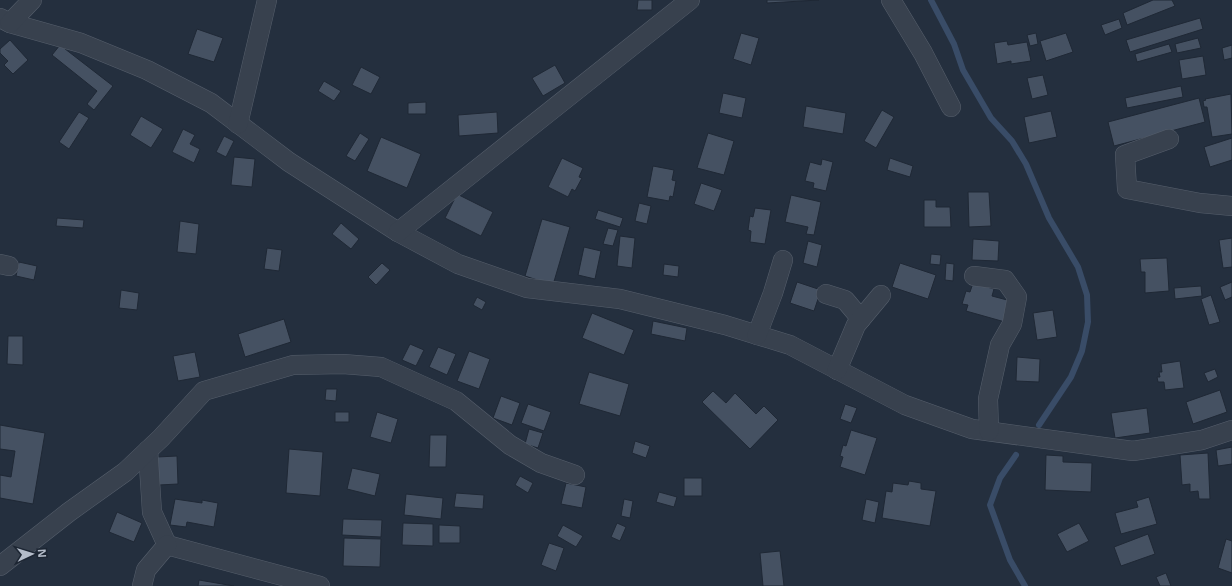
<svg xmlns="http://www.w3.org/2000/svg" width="1232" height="586" font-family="'Open Sans',sans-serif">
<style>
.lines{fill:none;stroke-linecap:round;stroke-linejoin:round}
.stream{stroke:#394c67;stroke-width:6}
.building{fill:#455162;stroke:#1f2835}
.minor-casing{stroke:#565f6c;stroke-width:20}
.minor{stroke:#38414e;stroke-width:19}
</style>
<rect width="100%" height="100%" fill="#242f3e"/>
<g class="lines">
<g class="stream">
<polyline points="931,0 954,44 963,70 991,118 1012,141 1026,164 1049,218 1078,267 1087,295 1088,322 1082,351 1071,377 1039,425"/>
<polyline points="1016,455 1000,478 990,505 1010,560 1025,586"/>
</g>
</g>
<g class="building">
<polygon points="638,0 652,0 652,10 637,10"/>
<polygon points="767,0 819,0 767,3"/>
<polygon points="1153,0 1172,0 1175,6 1127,25 1123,13"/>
<polygon points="1200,18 1203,29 1130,52 1126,40"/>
<polygon points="1119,19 1122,28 1105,35 1101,25"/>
<polygon points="197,29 223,38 214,62 188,54"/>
<polygon points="741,33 759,38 751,65 733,59"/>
<polygon points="1036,33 1038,44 1030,46 1027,35"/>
<polygon points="1066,33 1073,52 1046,61 1040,41"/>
<polygon points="1198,38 1201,48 1177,53 1175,44"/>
<polygon points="10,40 28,60 13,74 4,65 8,61 0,53 0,49"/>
<polygon points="1007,41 1008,45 1027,42 1031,61 1011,64 1011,61 997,64 994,43"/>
<polygon points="1169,44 1172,52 1137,62 1135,54"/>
<polygon points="60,45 113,86 94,110 87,104 97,91 52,55"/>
<polygon points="1232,45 1232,58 1224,60 1222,48"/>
<polygon points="1203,56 1206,75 1182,79 1179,60"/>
<polygon points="555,65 565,83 543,96 532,78"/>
<polygon points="361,67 380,77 371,94 352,85"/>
<polygon points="1043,75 1048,95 1032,99 1027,78"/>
<polygon points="324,81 341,91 334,101 318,91"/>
<polygon points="1181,86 1183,97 1127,108 1125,98"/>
<polygon points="723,93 746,98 742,118 719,113"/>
<polygon points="1231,94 1232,134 1212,137 1207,107 1204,107 1203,101 1206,100 1205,99"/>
<polygon points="1199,98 1205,122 1114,146 1108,122"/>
<polygon points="426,102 426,114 408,114 408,103"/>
<polygon points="806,106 846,113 843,134 803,127"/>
<polygon points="882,110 894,117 876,148 864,141"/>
<polygon points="1051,111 1057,137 1029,143 1024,117"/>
<polygon points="79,112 89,118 69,149 59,142"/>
<polygon points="497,112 498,133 459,136 458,115"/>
<polygon points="141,116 163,129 151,148 130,135"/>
<polygon points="183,129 195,135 190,144 200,149 194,163 172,152"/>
<polygon points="360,133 369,139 355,161 346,156"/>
<polygon points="708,133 734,141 724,175 697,168"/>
<polygon points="224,136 234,141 226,157 216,152"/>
<polygon points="381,137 421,154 407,188 367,171"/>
<polygon points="1232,138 1232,160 1210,167 1204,147"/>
<polygon points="234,157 255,159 252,187 231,185"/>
<polygon points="562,158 583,168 579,177 582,178 575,191 572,189 568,197 548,187"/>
<polygon points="890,158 913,166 910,177 887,170"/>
<polygon points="822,159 833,162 826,191 813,188 814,183 805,181 810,162 821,165"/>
<polygon points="653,166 674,170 672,180 676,181 673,197 670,196 669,201 647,197"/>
<polygon points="701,183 722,190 714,211 694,204"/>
<polygon points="968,192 989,192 991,226 969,227"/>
<polygon points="457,194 493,212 481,236 445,218"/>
<polygon points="791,195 821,202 814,235 806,234 808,227 785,222"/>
<polygon points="924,200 936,200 936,207 950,207 951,227 924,227"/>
<polygon points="639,203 651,206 647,224 635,221"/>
<polygon points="755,208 771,210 765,244 750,242 751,231 748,230 750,216 753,217"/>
<polygon points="598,210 623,218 620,227 595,219"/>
<polygon points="57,218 84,220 83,228 56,226"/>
<polygon points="542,219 570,227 553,285 525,276"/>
<polygon points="180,221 199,224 196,254 177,252"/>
<polygon points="341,223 359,239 351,249 332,234"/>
<polygon points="608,228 618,230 613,246 603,244"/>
<polygon points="620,236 635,238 632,268 617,266"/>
<polygon points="1232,238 1232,267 1223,268 1219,240"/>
<polygon points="973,239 999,241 998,261 972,260"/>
<polygon points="808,241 822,245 817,267 803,263"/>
<polygon points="584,247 601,251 595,279 578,275"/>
<polygon points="267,248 282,250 279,271 264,269"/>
<polygon points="931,254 941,255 940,265 930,264"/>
<polygon points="1167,258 1169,291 1145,293 1145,272 1141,272 1140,259"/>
<polygon points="19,262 37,266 34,280 16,276"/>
<polygon points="382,263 390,270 376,285 368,277"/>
<polygon points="900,263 936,275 928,299 892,287"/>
<polygon points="946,263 954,264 953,281 945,280"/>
<polygon points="664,264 679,266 678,277 663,275"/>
<polygon points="797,282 821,290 814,311 790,303"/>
<polygon points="1232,282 1232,297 1225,300 1220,287"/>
<polygon points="973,283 994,289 992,296 1011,301 1005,322 966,311 968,305 962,304 966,291 970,292"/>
<polygon points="1201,286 1202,296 1175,299 1174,288"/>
<polygon points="121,290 139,293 137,310 119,308"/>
<polygon points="1211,295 1220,322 1209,325 1201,299"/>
<polygon points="477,297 486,302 482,310 473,305"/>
<polygon points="1053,310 1057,337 1037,340 1033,313"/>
<polygon points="592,313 634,330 624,355 582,338"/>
<polygon points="284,319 291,342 245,357 238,334"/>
<polygon points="653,321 687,328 685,341 651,334"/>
<polygon points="8,336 23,336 23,365 7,364"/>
<polygon points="410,344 424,350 416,366 402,360"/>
<polygon points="438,347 456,354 447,375 429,367"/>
<polygon points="469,351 490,359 479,389 457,381"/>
<polygon points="195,352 200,377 178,381 173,356"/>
<polygon points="1017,357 1040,359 1039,382 1016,381"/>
<polygon points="1180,361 1184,388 1165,390 1164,382 1158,382 1157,377 1160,377 1159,372 1162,372 1161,364"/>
<polygon points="1215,369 1218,377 1208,382 1204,373"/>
<polygon points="589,372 629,384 620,416 579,404"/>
<polygon points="326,389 337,389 336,401 325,400"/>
<polygon points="1220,390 1227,412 1193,424 1186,402"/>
<polygon points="713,391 726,403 735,393 756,414 764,406 778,420 750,449 702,402"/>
<polygon points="501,396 520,403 512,425 493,418"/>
<polygon points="528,404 551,412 544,431 521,423"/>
<polygon points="845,404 857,408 851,423 840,419"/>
<polygon points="1147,408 1150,433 1115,438 1111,413"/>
<rect x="335" y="412" width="14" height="10"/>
<polygon points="377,412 398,419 391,443 370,437"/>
<polygon points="0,425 45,433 33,504 0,498 0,475 11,477 15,451 0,449"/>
<polygon points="529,429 543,433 538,448 525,444"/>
<polygon points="851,430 877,438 865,475 840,467 843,457 840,456 843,445 846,446"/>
<polygon points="430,435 447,435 446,467 429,467"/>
<polygon points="635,441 650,446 646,458 632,453"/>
<polygon points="1232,447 1232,464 1218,466 1216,450"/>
<polygon points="289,449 323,452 320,496 286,493"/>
<polygon points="1208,453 1210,499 1199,499 1198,491 1190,492 1190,484 1182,485 1180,455"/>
<polygon points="1046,455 1063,456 1063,462 1092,463 1091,492 1045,490"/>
<polygon points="177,456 178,484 159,485 157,457"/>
<polygon points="352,468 380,474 375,496 347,489"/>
<polygon points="520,476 533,483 528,493 515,485"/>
<rect x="684" y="478" width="18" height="18"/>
<polygon points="909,481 921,483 921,489 936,491 930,526 882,518 886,491 892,492 893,483 908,485"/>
<polygon points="566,483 586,487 582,508 561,504"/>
<polygon points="659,492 677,497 674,507 656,502"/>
<polygon points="456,493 484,495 483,509 454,507"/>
<polygon points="406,494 443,498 441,519 404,515"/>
<polygon points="1149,497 1157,524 1121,534 1115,513 1138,507 1136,501"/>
<polygon points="175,499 202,503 202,500 218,503 214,527 187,522 186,527 170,525"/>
<polygon points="624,499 633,501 630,518 621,516"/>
<polygon points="866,499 879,502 875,523 862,520"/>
<polygon points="117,512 142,523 134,542 109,532"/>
<polygon points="343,519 382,520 381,537 342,535"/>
<polygon points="403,523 433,524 433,546 402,545"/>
<polygon points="617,523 626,527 620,541 611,537"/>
<polygon points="1079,523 1089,541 1067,552 1057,534"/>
<polygon points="439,525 460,526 460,543 439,543"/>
<polygon points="563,525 583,536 576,547 557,536"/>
<polygon points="1148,534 1155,554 1121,566 1114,547"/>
<polygon points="344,538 381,539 380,567 343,566"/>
<polygon points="1226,539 1232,541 1232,573 1218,568"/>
<polygon points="549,543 564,548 556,571 541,565"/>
<polygon points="780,551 784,586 763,586 760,553"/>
<polygon points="1166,573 1171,586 1160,586 1156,577"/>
<polygon points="199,580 234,586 198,586"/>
</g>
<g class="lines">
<defs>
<g id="minor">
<polyline points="891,0 923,53 951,107"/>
<polyline points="0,18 10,23 81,43 147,70 211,103 289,162 398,232 458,264 527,288 620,299 725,325 790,345 905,405 972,429 1133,451 1202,440 1232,430"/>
<polyline points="10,23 32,0"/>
<polyline points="238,124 267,0"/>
<polyline points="1169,139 1125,155 1127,189 1200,203 1232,206"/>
<polyline points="398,232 690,0"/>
<polyline points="0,264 9,266"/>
<polyline points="974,276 1005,280 1017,297 1012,324 1000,345 988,399 989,431"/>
<polyline points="826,294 845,300 861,319"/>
<polyline points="757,335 773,293 783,260"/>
<polyline points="837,370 856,325 881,295"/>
<polyline points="148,450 152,512 167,545"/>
<polyline points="167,545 320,586"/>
<polyline points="0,566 69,512 125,472 161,438 204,391 293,365 343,364 381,367 456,401 510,445 541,463 575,475"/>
<polyline points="142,586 146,570 167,545"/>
</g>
</defs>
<use href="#minor" class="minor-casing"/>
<use href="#minor" class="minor"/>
</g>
<g transform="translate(32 554) rotate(86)" stroke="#1d2633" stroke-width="3" paint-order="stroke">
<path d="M0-3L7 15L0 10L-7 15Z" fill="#b4bcc9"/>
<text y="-6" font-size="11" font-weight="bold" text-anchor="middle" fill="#b4bcc9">N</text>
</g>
</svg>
